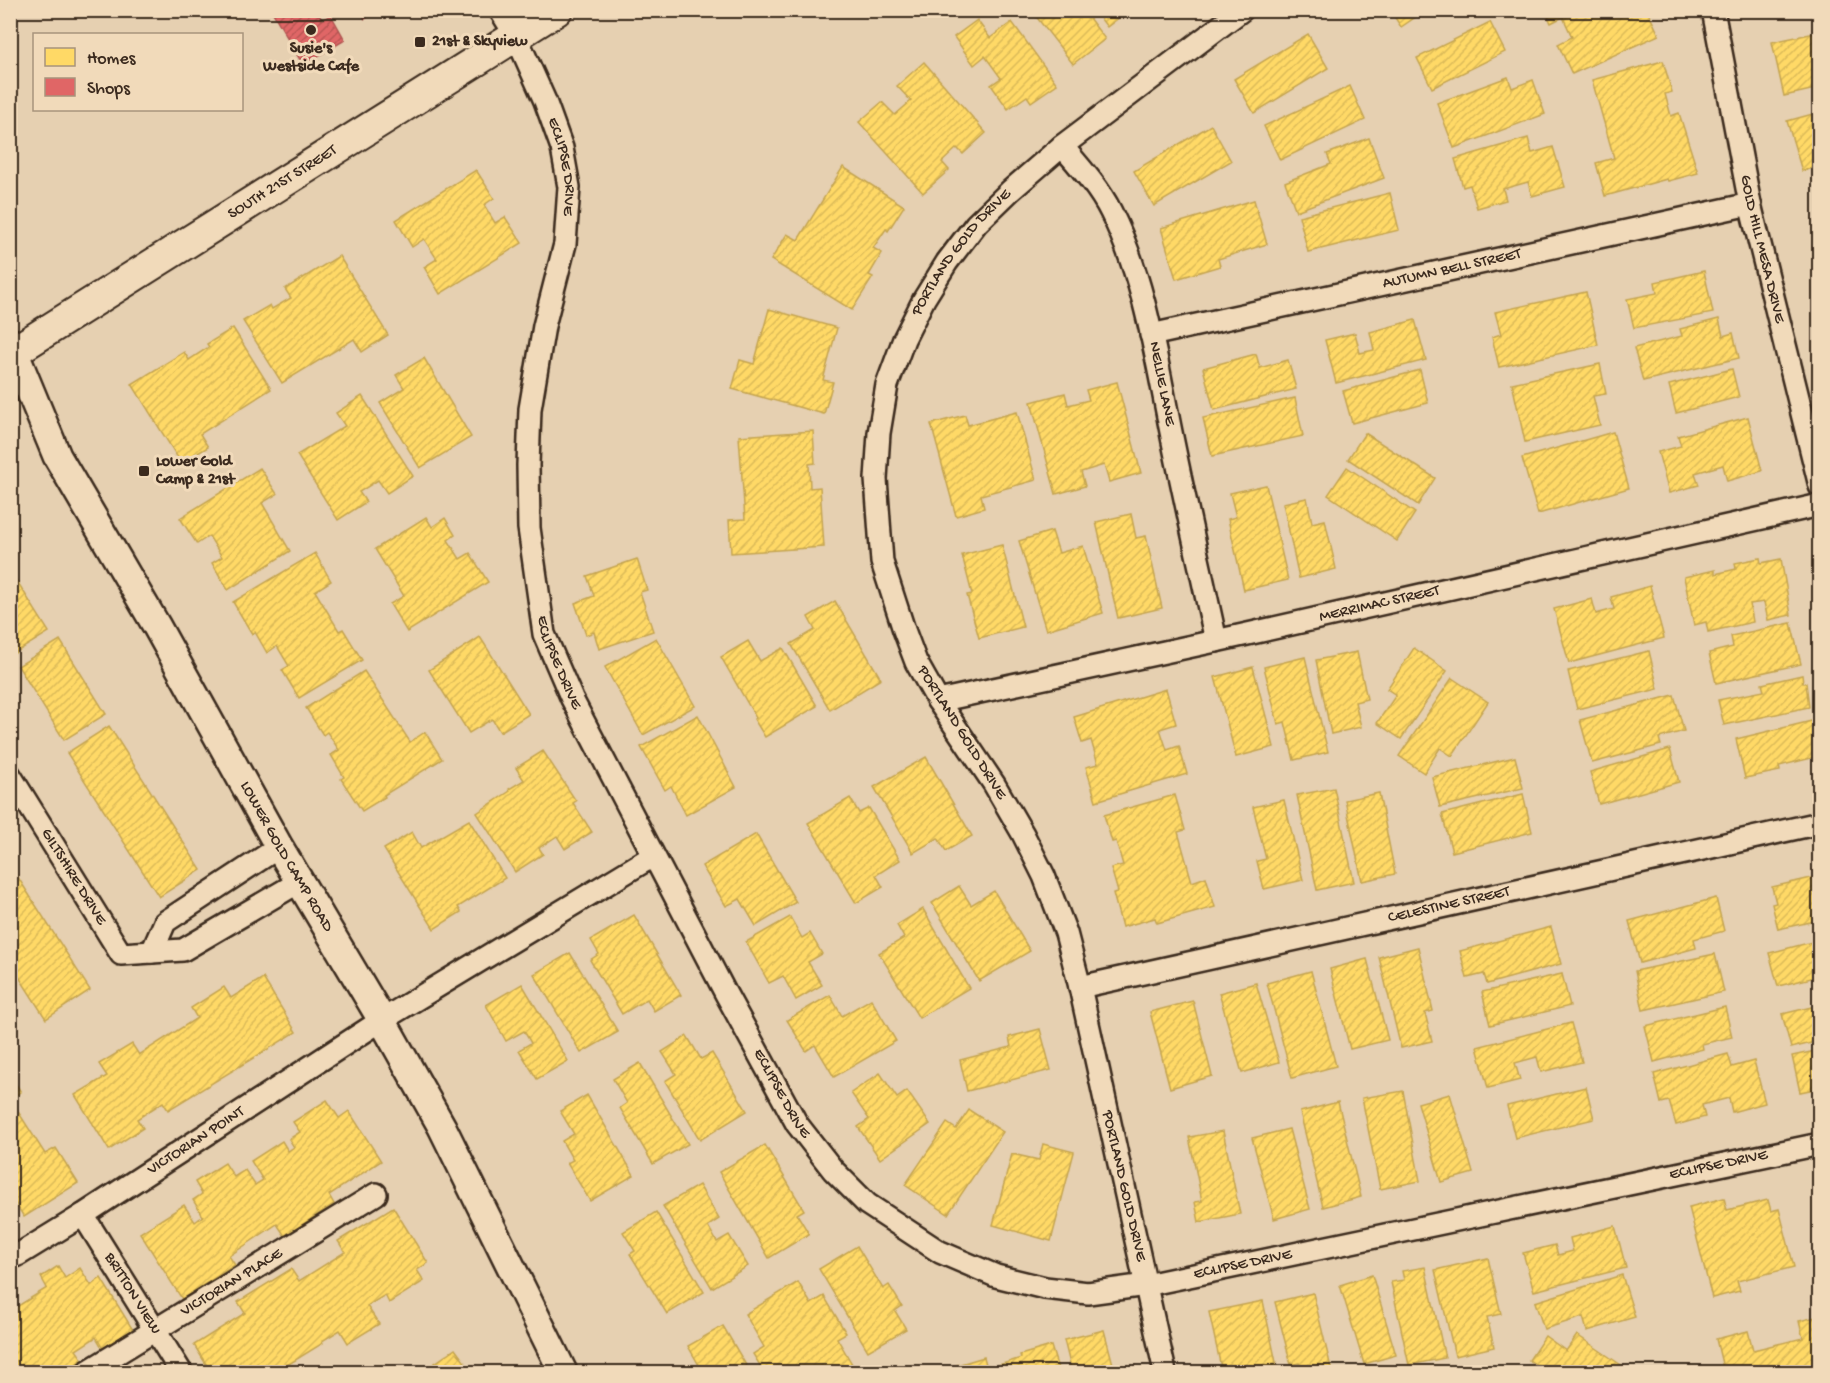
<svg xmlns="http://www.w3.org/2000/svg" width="1830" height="1383" font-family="'Gochi Hand',sans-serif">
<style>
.homes{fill:url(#homes-hatch);stroke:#c4a450;stroke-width:1.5}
.shops{fill:url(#shops-hatch);stroke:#ae5450;stroke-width:1.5}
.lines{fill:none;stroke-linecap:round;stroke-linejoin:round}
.minor-casing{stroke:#3b2a1e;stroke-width:26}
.tertiary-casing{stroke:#3b2a1e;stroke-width:32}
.secondary-casing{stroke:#3b2a1e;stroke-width:34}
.minor{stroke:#f1daba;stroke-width:21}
.tertiary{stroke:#f1daba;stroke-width:27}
.secondary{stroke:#f1daba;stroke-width:30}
.poi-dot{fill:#3b2a1e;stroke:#f1daba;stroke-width:2}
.labels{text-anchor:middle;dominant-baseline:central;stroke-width:6;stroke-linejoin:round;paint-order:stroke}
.poi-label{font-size:16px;font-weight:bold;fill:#3b2a1e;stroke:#f1daba;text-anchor:start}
.street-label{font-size:16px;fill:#3b2a1e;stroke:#f1daba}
</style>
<defs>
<pattern id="homes-hatch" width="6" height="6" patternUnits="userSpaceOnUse" patternTransform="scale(1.5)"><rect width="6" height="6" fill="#ffd966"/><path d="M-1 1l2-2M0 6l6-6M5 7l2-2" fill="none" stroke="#dbba58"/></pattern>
<pattern id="shops-hatch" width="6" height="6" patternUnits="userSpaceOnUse" patternTransform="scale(1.5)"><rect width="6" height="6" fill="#e06666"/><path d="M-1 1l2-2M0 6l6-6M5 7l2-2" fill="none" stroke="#b75453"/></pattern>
</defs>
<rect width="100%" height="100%" fill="#e6d0b1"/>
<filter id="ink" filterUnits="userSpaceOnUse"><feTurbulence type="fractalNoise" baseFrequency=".0167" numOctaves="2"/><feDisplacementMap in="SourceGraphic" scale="12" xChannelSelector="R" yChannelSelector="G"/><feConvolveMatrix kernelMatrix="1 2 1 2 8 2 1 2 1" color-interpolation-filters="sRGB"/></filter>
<g filter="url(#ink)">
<g class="homes">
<polygon points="1031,10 1083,10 1105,39 1073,64"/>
<polygon points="1094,10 1129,10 1107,27"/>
<polygon points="1390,10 1426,10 1401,27"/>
<polygon points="1545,10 1647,10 1659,35 1572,74 1558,44 1572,37 1563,17 1551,23"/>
<polygon points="977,20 990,38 1012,22 1057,84 1031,102 1027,96 1008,109 991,85 1001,78 985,56 974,65 954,37"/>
<polygon points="1490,22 1505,52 1432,88 1417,58"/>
<polygon points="1820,32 1820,88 1784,96 1772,42"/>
<polygon points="1308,34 1328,68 1254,113 1234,79"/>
<polygon points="1663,61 1672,92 1665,94 1671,116 1679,113 1698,173 1668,181 1667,179 1605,196 1596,163 1614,158 1592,80"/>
<polygon points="924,62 986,133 963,154 957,148 942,162 949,170 923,193 859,122 882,102 895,115 911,101 897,86"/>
<polygon points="1508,77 1512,88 1533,80 1545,114 1454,148 1437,103"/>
<polygon points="1350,86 1365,120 1280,160 1264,126"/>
<polygon points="1820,112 1820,166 1802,171 1787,121"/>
<polygon points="1211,125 1231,161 1154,206 1134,171"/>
<polygon points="1369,138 1384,178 1296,211 1285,182 1331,164 1327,154"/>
<polygon points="1528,138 1532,153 1553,147 1565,187 1532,196 1528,182 1503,189 1506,200 1477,208 1470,185 1463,187 1455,159"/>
<polygon points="843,167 904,206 888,231 886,229 873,248 882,253 869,275 873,277 852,310 771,260 787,234 798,240"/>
<polygon points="476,170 494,198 484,205 495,223 505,217 522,243 440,294 424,267 437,259 424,239 412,247 396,220"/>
<polygon points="1390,193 1399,230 1308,252 1299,216"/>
<polygon points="1254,200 1267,244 1218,259 1220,266 1176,279 1161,228"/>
<polygon points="339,256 388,335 362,352 354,339 282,383 243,321 270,305 272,309 291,298 285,289"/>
<polygon points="1704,271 1713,313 1634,328 1627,299 1657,293 1655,282"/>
<polygon points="1586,292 1598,345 1499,367 1492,337 1501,334 1495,312"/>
<polygon points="769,309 837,328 823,380 833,382 824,414 732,389 740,360 754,364"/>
<polygon points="1719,319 1723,336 1733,333 1739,358 1643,381 1634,348 1682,336 1680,329"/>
<polygon points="1415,320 1426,360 1336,383 1325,340 1355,333 1360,353 1374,350 1370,332"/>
<polygon points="233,328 271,389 200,434 208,447 181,463 132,384 184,352 189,360 209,347 207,344"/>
<polygon points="1256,354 1260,368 1288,360 1296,389 1214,410 1203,368"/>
<polygon points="424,358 471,437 420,468 380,403 404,388 396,375"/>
<polygon points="1600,364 1606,394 1593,396 1600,425 1525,442 1512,383"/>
<polygon points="1732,369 1739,397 1676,413 1669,385"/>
<polygon points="1420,370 1428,403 1352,423 1343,391"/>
<polygon points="1117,382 1141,473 1109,482 1104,465 1081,472 1085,486 1056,494 1031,402 1065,393 1068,405 1089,400 1086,390"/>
<polygon points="362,396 413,476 387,493 378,480 359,492 366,502 338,520 297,455 345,426 336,413"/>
<polygon points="1295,398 1303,436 1212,456 1203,418"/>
<polygon points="1017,412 1036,480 981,495 984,508 956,516 931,424 965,415 968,425"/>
<polygon points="1748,417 1762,471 1727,481 1723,465 1695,473 1699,485 1669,493 1658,452 1681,446 1678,436"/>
<polygon points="813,431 815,463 809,464 810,488 820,487 824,547 731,553 729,520 745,519 739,436"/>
<polygon points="1613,432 1629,488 1538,514 1522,458"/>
<polygon points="1365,433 1435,478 1418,505 1348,459"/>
<polygon points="1347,467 1415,513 1397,541 1328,495"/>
<polygon points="260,468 277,494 262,503 290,551 228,590 212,563 222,557 209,536 197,544 180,518"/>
<polygon points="1266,485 1288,580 1244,590 1228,519 1236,517 1230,493"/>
<polygon points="1307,498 1312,523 1325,520 1336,569 1299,578 1283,503"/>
<polygon points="1131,514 1136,538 1146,536 1162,608 1118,618 1096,522"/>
<polygon points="426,517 432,527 445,518 455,535 448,540 460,559 470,553 488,582 407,632 390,604 404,596 375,549"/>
<polygon points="1052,531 1059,553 1083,546 1103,613 1046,630 1019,541"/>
<polygon points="1002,545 1023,627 979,638 967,595 972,594 962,555"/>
<polygon points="315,553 331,581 315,591 339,631 343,629 362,660 299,698 282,670 289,666 277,646 267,653 255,632 252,634 233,602"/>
<polygon points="1760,558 1761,563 1781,559 1791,615 1768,620 1764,602 1750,604 1753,622 1708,632 1706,622 1694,625 1684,577 1715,570 1715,574 1736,569 1735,563"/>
<polygon points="637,559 647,590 640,592 653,631 599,649 594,632 586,635 575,603 594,596 587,576"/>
<polygon points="10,570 49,632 10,656"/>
<polygon points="1650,586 1664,638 1569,663 1554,609 1592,599 1596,614 1614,609 1611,597"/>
<polygon points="835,601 881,679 830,710 791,644 815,630 808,617"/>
<polygon points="1791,623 1801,664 1716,683 1709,653 1733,647 1731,636"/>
<polygon points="480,637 529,714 500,732 492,719 469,733 429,670"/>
<polygon points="656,638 695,706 643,735 605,667"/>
<polygon points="60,640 106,714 64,740 18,666"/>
<polygon points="748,641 760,661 783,648 817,706 765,737 754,719 756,718 721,657"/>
<polygon points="1414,648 1447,671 1401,739 1377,723 1396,695 1387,689"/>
<polygon points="1649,651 1658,689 1577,709 1568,671"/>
<polygon points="1357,652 1367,699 1355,702 1361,727 1331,734 1316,660"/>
<polygon points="1305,657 1328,752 1294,760 1285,722 1278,724 1264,667"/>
<polygon points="1253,667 1274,747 1236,757 1215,677"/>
<polygon points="364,671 410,742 425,732 442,759 384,795 385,797 362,811 341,779 344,777 331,755 339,750 327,732 323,735 306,708"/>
<polygon points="1802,675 1803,683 1806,683 1809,707 1724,725 1718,700 1764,691 1762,684"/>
<polygon points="1452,678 1488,702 1452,756 1440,748 1424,773 1399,756"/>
<polygon points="1166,689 1176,724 1160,729 1167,750 1179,746 1187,774 1096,801 1086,767 1098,764 1091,740 1082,743 1074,717"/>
<polygon points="1674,695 1684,731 1659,738 1661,745 1592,763 1580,720"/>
<polygon points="698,715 736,787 686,815 671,786 665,790 641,747"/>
<polygon points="1816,720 1820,735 1820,756 1779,766 1780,771 1745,778 1736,739"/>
<polygon points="109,726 201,870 159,897 67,753"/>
<polygon points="1670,749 1679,782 1599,804 1590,772"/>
<polygon points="543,751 576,801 573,803 592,832 565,849 557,836 539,848 543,854 515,872 477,813 510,791 509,789 524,780 516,768"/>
<polygon points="926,757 972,836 946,851 938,838 913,853 874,787"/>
<polygon points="1515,757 1523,788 1440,807 1432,777"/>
<polygon points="1334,788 1354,882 1317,890 1297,795"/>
<polygon points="1379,793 1395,874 1362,881 1345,800"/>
<polygon points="1523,794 1532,832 1452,852 1442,814"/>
<polygon points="1175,795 1185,830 1178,832 1192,882 1206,877 1215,907 1157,923 1155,918 1122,927 1113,893 1118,892 1111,868 1123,865 1116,841 1112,842 1104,815"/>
<polygon points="850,798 859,813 869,808 900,860 876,875 883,887 856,903 808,823"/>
<polygon points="1284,800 1303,880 1264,889 1257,861 1266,859 1253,807"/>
<polygon points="469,820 505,878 458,907 461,912 434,929 384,849 412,832 421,848"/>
<polygon points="756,834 796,902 756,926 740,899 726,906 702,866"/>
<polygon points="10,865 90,990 46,1019 10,963"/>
<polygon points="1820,876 1820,920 1778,929 1772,904 1776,903 1772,887"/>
<polygon points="959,886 971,905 994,891 1030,951 979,981 932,903"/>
<polygon points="1716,898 1724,931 1694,939 1696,948 1640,963 1629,921"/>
<polygon points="923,909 969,988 919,1018 879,953 904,938 897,925"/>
<polygon points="634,915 681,995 654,1011 647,999 622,1014 590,960 599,954 591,940"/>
<polygon points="790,917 802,938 810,933 822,954 808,962 822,985 796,1000 783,976 769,983 746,942"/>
<polygon points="1551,927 1561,964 1487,984 1484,974 1467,978 1460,951"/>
<polygon points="1820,940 1820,976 1778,986 1769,953"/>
<polygon points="1418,947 1433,1011 1425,1013 1432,1041 1401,1048 1379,957"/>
<polygon points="570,953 618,1032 581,1053 534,974"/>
<polygon points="1715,954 1724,992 1643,1010 1635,971"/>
<polygon points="1367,959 1388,1040 1350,1049 1330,969"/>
<polygon points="1311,971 1336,1066 1292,1078 1267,983"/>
<polygon points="1562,974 1570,1006 1490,1025 1482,992"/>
<polygon points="263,978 296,1032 168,1110 163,1102 137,1119 143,1128 109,1150 75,1095 107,1076 99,1064 132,1044 139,1055 197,1018 191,1008 224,987 231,998"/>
<polygon points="1256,983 1279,1062 1242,1073 1219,993"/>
<polygon points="522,984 568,1061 537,1079 519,1050 531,1043 524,1031 506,1041 486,1005"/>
<polygon points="830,995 842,1016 871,999 896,1041 834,1077 815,1045 806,1051 787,1020"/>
<polygon points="1193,1001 1212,1076 1170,1088 1150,1012"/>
<polygon points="1820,1005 1820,1041 1791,1048 1782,1014"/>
<polygon points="1725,1007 1732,1037 1702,1044 1703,1049 1654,1062 1645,1026"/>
<polygon points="1571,1023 1582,1062 1541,1072 1537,1057 1515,1063 1520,1080 1488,1088 1477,1047"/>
<polygon points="1040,1029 1051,1070 967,1091 960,1060 1011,1047 1009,1037"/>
<polygon points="687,1036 701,1059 712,1053 747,1111 700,1140 665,1081 676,1074 662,1052"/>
<polygon points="1820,1050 1820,1088 1800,1092 1792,1056"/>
<polygon points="1728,1054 1732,1067 1754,1061 1765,1103 1732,1112 1729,1098 1702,1105 1705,1117 1676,1125 1669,1101 1661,1103 1654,1074"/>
<polygon points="640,1063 688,1144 653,1164 620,1108 627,1103 613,1079"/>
<polygon points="880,1073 897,1098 907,1091 930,1124 880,1159 858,1127 869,1119 851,1093"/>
<polygon points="10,1075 21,1092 10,1099"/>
<polygon points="1586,1087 1594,1119 1515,1138 1507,1106"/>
<polygon points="1403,1091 1420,1181 1380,1189 1362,1098"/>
<polygon points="1450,1094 1473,1173 1441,1182 1418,1103"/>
<polygon points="587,1095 634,1175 590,1201 567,1163 573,1160 562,1141 574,1134 560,1111"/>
<polygon points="10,1099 45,1154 56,1148 78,1183 24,1217 10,1195"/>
<polygon points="327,1100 339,1118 349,1111 381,1161 329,1195 334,1204 285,1236 277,1224 229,1256 235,1265 182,1299 140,1233 184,1205 195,1222 203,1216 193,1200 202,1194 195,1182 225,1163 234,1177 245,1170 255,1185 263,1180 251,1161 282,1141 288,1151 294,1147 289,1139 300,1132 293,1122"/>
<polygon points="1338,1102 1361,1197 1323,1207 1300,1112"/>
<polygon points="969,1110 1003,1132 948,1214 905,1185 947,1123 956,1129"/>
<polygon points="1289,1129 1310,1209 1274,1219 1252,1138"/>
<polygon points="1223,1131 1240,1214 1199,1222 1195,1202 1202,1201 1189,1137"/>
<polygon points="1043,1144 1074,1152 1051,1241 993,1225 1012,1154 1039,1160"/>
<polygon points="765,1145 804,1210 797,1214 809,1234 769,1258 719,1172"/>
<polygon points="699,1185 719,1219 708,1226 717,1242 729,1235 748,1266 712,1288 663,1206"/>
<polygon points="1724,1198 1727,1210 1768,1200 1771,1211 1779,1209 1794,1267 1737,1281 1740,1291 1712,1298 1689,1207"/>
<polygon points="393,1207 428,1263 417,1270 424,1281 389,1303 385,1295 367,1306 379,1324 348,1343 340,1330 322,1341 323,1343 276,1372 211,1372 194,1345 245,1313 238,1302 291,1269 299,1281 345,1252 338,1241"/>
<polygon points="656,1212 704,1292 667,1314 630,1254 635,1251 623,1232"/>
<polygon points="1615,1226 1626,1268 1534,1291 1523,1253 1555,1245 1558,1255 1573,1251 1570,1238"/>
<polygon points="857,1246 883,1289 889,1285 902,1306 895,1311 906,1329 868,1351 819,1269"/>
<polygon points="1488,1258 1501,1314 1487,1317 1494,1347 1455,1356 1435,1270"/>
<polygon points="58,1266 65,1278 80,1268 91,1285 101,1278 133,1330 103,1349 96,1337 76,1350 83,1360 63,1372 10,1372 10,1311 47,1288 41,1277"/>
<polygon points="1425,1267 1445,1358 1409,1365 1391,1282 1404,1280 1402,1271"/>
<polygon points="1372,1275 1396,1355 1364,1364 1340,1285"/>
<polygon points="1622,1275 1635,1317 1587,1331 1583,1317 1544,1329 1535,1302"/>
<polygon points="798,1282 811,1304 824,1296 846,1333 837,1338 852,1364 839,1372 764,1372 753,1354 764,1347 745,1314"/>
<polygon points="1313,1293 1332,1372 1301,1372 1299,1363 1291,1365 1275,1302"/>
<polygon points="1263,1301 1278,1372 1222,1372 1209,1312"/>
<polygon points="1820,1316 1820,1372 1724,1372 1716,1339 1748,1331 1753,1350 1803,1338 1799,1321"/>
<polygon points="723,1326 750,1372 703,1372 688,1346"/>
<polygon points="1104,1330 1115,1372 1072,1372 1064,1340"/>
<polygon points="1577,1335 1630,1371 1629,1372 1547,1372 1529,1360 1545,1336 1566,1351"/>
<polygon points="1051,1346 1059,1372 1001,1372 999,1365 1021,1358 1020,1355"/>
<polygon points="455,1349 472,1372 422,1372"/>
<polygon points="984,1357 988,1372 948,1372 947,1368"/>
</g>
<g class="shops">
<polygon points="316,10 322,20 331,15 345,40 303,65 272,11"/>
<polygon points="360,10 379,10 365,19"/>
</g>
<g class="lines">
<defs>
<g id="minor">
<path id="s1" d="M 500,10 L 516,36 L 545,101 L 562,148 L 569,187 L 565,244 L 544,326 L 530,409 L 528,465 L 529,528 L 544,634 L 572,699 L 726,994 L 797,1124 L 833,1170 L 867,1204 L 940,1252 L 996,1276 L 1045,1288 L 1088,1293 L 1146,1285 L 1820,1144"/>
<path id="s2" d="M 1713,10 L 1750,204 L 1820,486"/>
<path id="s3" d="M 1062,146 C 1080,167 1099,188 1111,212 C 1145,280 1156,358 1171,432 C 1185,502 1201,571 1216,641"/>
<path id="s4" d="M 1151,335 L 1750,204"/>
<path id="s5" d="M 938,701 L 1243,635 L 1820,505"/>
<path id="s6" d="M 10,775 L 121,954 L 183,950 L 299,882"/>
<polyline points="152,952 165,922 279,847"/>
<path id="s7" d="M 1080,987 L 1820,823"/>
<path id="s8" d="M 83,1215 L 181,1372"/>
<path id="s9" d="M 10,1258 L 18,1255 L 83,1215 L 382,1020 L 653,856"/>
<path id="s10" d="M 87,1372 L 376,1194"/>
<path id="s11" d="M 1165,1372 L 1080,987 L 1066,933 L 1044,876 L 1023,834 L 994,784 L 938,701 L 916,662 L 904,630 L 882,562 L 876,479 L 879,433 L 887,385 L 904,339 L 924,299 L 947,262 L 976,224 L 1010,191 L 1062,146 L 1242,10"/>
</g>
<g id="tertiary">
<path id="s12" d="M 10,342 L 57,456 L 156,625 L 279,847 L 382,1020 L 442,1127 L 563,1372"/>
</g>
<g id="secondary">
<path id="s13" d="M 10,354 L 557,10"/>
</g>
</defs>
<use href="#minor" class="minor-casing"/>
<use href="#tertiary" class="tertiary-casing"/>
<use href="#secondary" class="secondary-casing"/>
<use href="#minor" class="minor"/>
<use href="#tertiary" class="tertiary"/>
<use href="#secondary" class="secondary"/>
</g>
</g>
<g class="poi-dot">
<circle cx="311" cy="30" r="6"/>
<rect x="414" y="36" width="12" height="12" rx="3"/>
<rect x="138" y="465" width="12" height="12" rx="3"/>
</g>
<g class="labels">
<g class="poi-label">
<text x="432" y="42">21st &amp; Skyview</text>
<text x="311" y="49" text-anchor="middle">Susie's<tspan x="311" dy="18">Westside Cafe</tspan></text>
<text x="156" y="462">Lower Gold<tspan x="156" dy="18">Camp &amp; 21st</tspan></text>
</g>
<g class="street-label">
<text stroke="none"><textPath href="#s1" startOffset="170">ECLIPSE DRIVE</textPath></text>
<text stroke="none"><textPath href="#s13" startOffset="322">SOUTH 21ST STREET</textPath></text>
<text stroke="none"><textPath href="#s2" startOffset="244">GOLD HILL MESA DRIVE</textPath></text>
<text stroke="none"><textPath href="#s11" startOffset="1198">PORTLAND GOLD DRIVE</textPath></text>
<text stroke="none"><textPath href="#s4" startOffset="308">AUTUMN BELL STREET</textPath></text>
<text stroke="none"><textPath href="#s3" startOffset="262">NELLIE LANE</textPath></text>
<text stroke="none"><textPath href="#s5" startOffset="452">MERRIMAC STREET</textPath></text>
<text stroke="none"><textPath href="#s1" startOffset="675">ECLIPSE DRIVE</textPath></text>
<text transform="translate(961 733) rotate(58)">PORTLAND GOLD DRIVE</text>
<text stroke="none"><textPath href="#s12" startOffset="585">LOWER GOLD CAMP ROAD</textPath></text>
<text stroke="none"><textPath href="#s6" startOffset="120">GILTSHIRE DRIVE</textPath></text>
<text stroke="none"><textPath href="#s7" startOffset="378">CELESTINE STREET</textPath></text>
<text stroke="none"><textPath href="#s1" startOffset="1161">ECLIPSE DRIVE</textPath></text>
<text stroke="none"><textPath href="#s9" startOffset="220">VICTORIAN POINT</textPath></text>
<text stroke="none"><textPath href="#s1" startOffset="2187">ECLIPSE DRIVE</textPath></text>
<text transform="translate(1123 1186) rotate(77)">PORTLAND GOLD DRIVE</text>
<text stroke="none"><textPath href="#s1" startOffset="1701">ECLIPSE DRIVE</textPath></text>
<text stroke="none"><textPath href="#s10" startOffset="170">VICTORIAN PLACE</textPath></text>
<text stroke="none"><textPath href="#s8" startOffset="93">BRITTON VIEW</textPath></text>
</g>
</g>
<rect width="1830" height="1383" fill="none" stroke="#f1daba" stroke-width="36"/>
<rect x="18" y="18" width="1794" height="1347" fill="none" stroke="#3b2a1e" stroke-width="2" filter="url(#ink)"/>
<rect x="33" y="33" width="210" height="78" fill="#f1daba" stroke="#a8947c" stroke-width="1.5"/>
<rect x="45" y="48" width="30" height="18" fill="#ffd966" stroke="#a8947c" stroke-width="1.5"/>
<text x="87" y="63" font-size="18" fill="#3b2a1e">Homes</text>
<rect x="45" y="78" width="30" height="18" fill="#e06666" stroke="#a8947c" stroke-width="1.5"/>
<text x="87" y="93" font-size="18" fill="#3b2a1e">Shops</text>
</svg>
